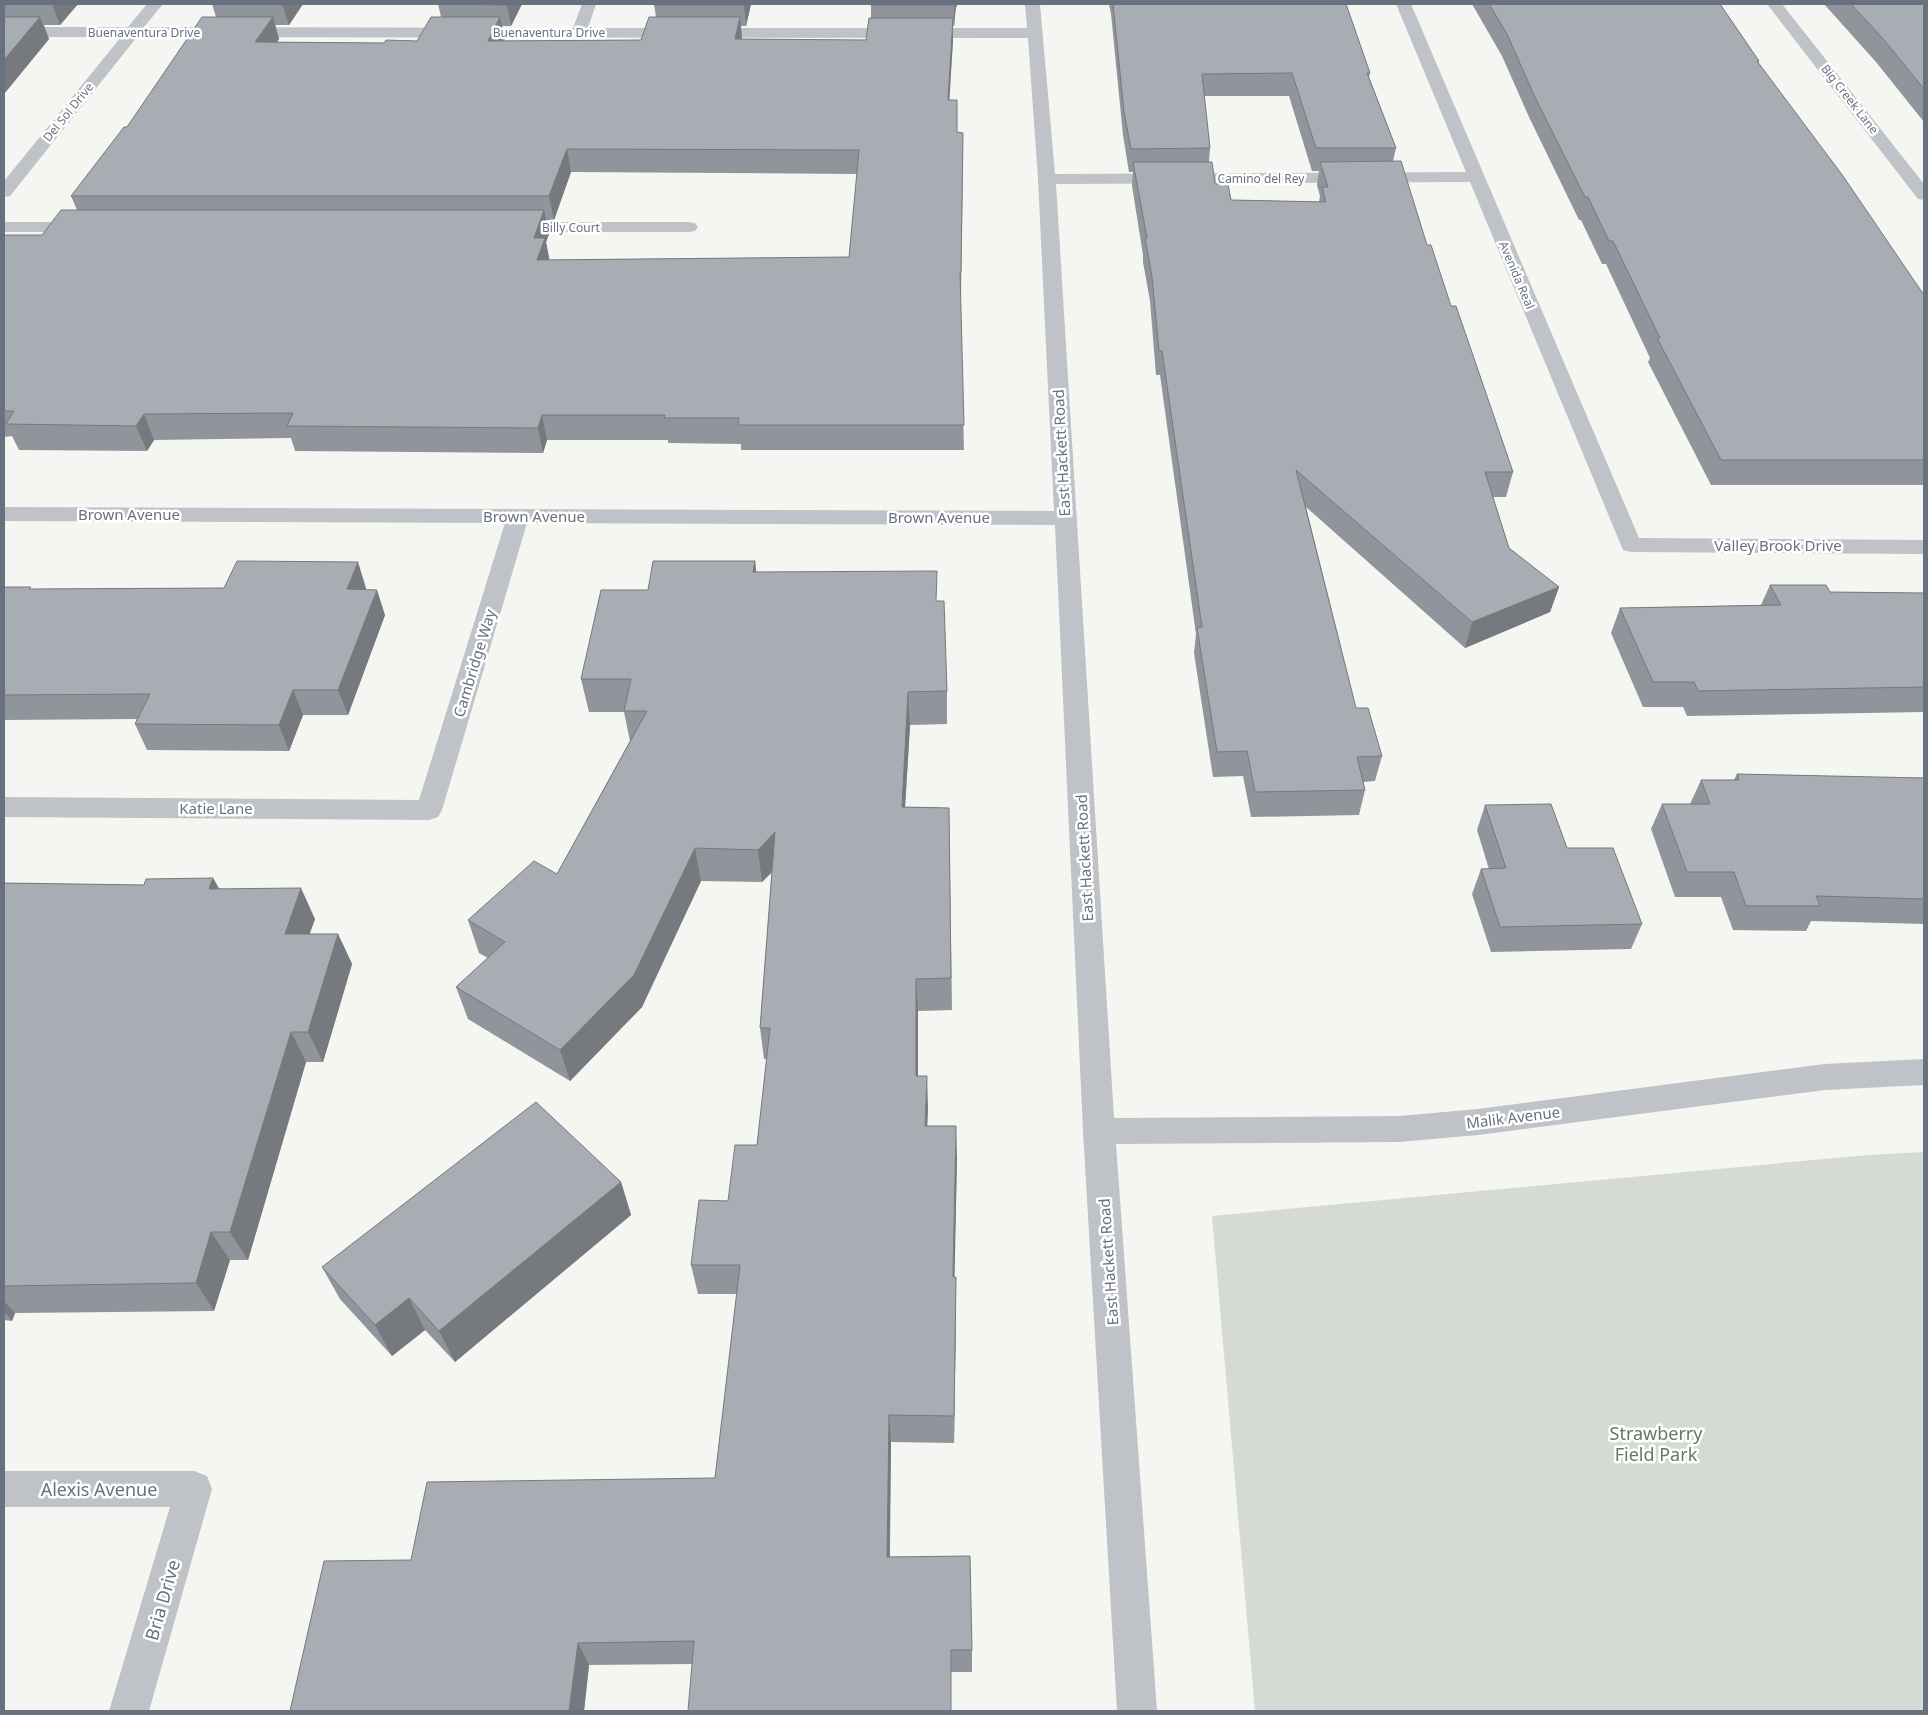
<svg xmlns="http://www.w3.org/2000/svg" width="1928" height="1715" font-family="'Noto Sans',sans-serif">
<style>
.green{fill:#d5dbd4}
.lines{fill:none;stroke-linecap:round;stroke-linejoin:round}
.minor{fill:#bfc2c6;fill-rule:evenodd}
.wall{fill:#90959b;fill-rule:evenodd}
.shaded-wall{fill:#76797e}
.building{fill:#a8adb4;stroke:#76797e}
.labels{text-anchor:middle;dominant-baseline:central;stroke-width:5;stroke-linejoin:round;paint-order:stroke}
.far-street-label{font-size:12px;fill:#687180;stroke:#fff}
.street-label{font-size:15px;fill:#687180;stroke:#fff}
.near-park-label{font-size:18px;fill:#667866;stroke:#fff}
.near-street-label{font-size:18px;fill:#687180;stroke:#fff}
</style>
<rect width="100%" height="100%" fill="#f5f5f2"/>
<polygon class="green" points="1924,1152 1924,1711 1255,1711 1212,1216 1868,1155"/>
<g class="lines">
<g class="minor">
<polygon points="147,4 163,4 144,27 573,28 582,4 596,4 588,28 1027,28 1025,4 1040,4 1055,174 1466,172 1396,4 1411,4 1639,538 1924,540 1924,554 1631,552 1623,550 1470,182 1056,184 1114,1118 1399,1116 1478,1109 1825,1064 1924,1059 1924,1085 1825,1090 1478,1135 1399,1142 1116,1144 1157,1711 1117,1711 1083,1131 1055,525 527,523 442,810 438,817 429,820 4,817 4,797 419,800 505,523 4,521 4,507 1054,511 1038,179 1028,38 137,37 10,196 4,197 4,181 121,37 4,37 4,27 128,27"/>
<polygon points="1767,4 1782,4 1924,184 1924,200 1918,199"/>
<polygon points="4,222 85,222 91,223 94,227 91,231 85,232 4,232"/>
<polygon points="510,222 689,222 695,223 698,227 695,231 689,232 510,232 504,231 501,227 504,223"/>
<polygon points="4,1471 194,1471 207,1476 212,1489 149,1711 109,1711 170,1507 4,1507"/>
</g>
</g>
<g class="wall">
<polygon points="4,4 78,4 60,25 44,25 49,39 4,94"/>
<path d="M 212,4 L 303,4 L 289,25 L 275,25 L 279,39 L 277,42 L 384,43 L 417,41 L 441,17 L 438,4 L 522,4 L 511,26 L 502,26 L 505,39 L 504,41 L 641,40 L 656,17 L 654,4 L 751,4 L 746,26 L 741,26 L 742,39 L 866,40 L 871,18 L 871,4 L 957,4 L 957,7 L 956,7 L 954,26 L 953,26 L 953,40 L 949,100 L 963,156 L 961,296 L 960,296 L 964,450 L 741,450 L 741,444 L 668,443 L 668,440 L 547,440 L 543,453 L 295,451 L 291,438 L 154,440 L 147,451 L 19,450 L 12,436 L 4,437 L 4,235 L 42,235 L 77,210 L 71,196 L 216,17 ZM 571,172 L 857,174 L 849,257 L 549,260 L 546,242 L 549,234 L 546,220 L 554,220 Z"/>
<path d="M 1109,4 L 1346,4 L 1370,73 L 1369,77 L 1396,148 L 1393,161 L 1451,306 L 1513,472 L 1506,497 L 1493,497 L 1509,548 L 1559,587 L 1550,612 L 1465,648 L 1306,507 L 1356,708 L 1382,756 L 1375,781 L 1363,782 L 1365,790 L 1359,815 L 1251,817 L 1243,776 L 1213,777 L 1194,653 L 1196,634 L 1160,375 L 1156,375 L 1150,301 L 1143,262 L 1143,255 L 1132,186 L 1133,172 L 1129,172 L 1123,135 L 1111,14 ZM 1204,96 L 1289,96 L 1312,171 L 1319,171 L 1317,185 L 1320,196 L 1319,202 L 1231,200 L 1215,184 L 1209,162 L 1210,148 Z"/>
<polygon points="1472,4 1720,4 1759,61 1758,63 1924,295 1924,485 1711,485 1648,362 1650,358 1606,264 1602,264 1581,220 1579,220 1529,117 1502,56"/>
<polygon points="1824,4 1924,4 1924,122 1876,62"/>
<polygon points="755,561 756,572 937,601 947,691 947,724 910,725 905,807 949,808 952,1010 918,1011 918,1076 928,1107 927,1126 957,1157 954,1277 956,1306 954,1443 891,1442 890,1557 972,1650 972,1672 951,1672 692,1664 589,1665 584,1711 290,1711 411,1560 715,1478 737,1294 698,1294 691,1265 728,1201 757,1145 767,1059 764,1059 760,1028 772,872 762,882 701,881 642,1007 570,1081 468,1019 456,987 488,958 479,953 468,920 557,874 630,741 624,712 589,712 581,679 648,590"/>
<polygon points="1770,585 1830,592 1924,593 1924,712 1687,716 1683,707 1643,707 1611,633 1620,608 1761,605"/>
<polygon points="4,587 32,589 366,588 366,590 385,615 348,715 303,715 289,751 147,750 135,724 137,719 4,720"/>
<polygon points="1737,774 1924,778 1924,924 1811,921 1806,931 1733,930 1721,897 1675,897 1651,829 1662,804 1690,804 1701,780 1734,780"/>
<polygon points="1485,805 1567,848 1642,924 1631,949 1491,952 1472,894 1481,869 1489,869 1477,830"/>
<polygon points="213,878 219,888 315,919 309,934 338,934 352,964 323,1062 306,1062 248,1260 230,1260 214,1311 15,1313 12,1321 4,1320 4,883 144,885"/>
<polygon points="621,1182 631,1215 455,1362 425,1330 392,1356 340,1299 322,1267"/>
</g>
<g class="shaded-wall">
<polygon points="52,4 78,4 60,25"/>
<polygon points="282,4 303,4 289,25"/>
<polygon points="507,4 522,4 511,26 507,5"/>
<polygon points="744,4 751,4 746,26 744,5"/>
<polygon points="954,4 956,4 954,26"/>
<polygon points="40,17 49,39 4,94 4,60"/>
<polygon points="273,17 279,39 262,65 255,42"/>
<polygon points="500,17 505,39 493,63 488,41"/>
<polygon points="740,17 742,40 735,39"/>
<polygon points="953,18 953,40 948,123 948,100"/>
<polygon points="567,149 571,172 554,220 549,196"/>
<polygon points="544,210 549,234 546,242 550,262 537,260 534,238"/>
<polygon points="144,414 154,440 147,451 136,426"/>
<polygon points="542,415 547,440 543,453 538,428"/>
<polygon points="755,561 759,594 753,572"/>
<polygon points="358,562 366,588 356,614 347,589"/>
<polygon points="1559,587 1550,612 1465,648 1472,622"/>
<polygon points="377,590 385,615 348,715 338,690"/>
<polygon points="293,690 303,715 289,751 279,725"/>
<polygon points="908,692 910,725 903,840 902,807"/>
<polygon points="775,832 779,865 762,882 758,850"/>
<polygon points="695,848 701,881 642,1007 570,1081 560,1050"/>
<polygon points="213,878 229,909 209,889"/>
<polygon points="301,888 315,919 299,964 285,934"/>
<polygon points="338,934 352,964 323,1062 308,1032"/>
<polygon points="916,979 918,1011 918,1107 916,1076"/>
<polygon points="291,1032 306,1062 248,1260 230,1232"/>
<polygon points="927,1076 928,1107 926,1157 925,1126"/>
<polygon points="956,1126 957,1157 954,1306 953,1277"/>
<polygon points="621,1182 631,1215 455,1362 439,1331"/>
<polygon points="211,1232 230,1260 214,1311 196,1283"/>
<polygon points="956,1277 956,1306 954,1443 954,1416"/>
<polygon points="409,1298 425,1330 392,1356 375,1325"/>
<polygon points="4,1301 15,1313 12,1321 4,1311"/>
<polygon points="889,1415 891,1442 889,1581 887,1557"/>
<polygon points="578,1643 589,1665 584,1711 569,1711"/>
</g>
<g class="building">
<polygon points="438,4 507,4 507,5"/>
<rect x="654" y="4" width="90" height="1"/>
<rect x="871" y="4" width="83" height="1"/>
<polygon points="1113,4 1346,4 1370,73 1367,73 1396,148 1316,148 1292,73 1202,74 1210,148 1131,149 1124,112"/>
<polygon points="1489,4 1720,4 1759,61 1757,61 1843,176 1924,295 1924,460 1721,460 1657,338 1660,338 1613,241 1609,241 1588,197 1585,197 1534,95 1507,34"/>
<polygon points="1851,4 1924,4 1924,89 1885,41"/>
<polygon points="4,17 40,17 4,60"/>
<polygon points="202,17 273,17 255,42 384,43 386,40 417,41 431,17 500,17 488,41 641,40 649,17 740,17 735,39 866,40 869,18 953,18 948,100 957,100 957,132 963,133 961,272 960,272 964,425 738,425 739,418 664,418 665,415 542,415 538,428 287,426 293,413 144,414 136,426 6,424 14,411 4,411 4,235 42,235 61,210 544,210 534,238 545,238 537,260 849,257 859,150 567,149 549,196 71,196 124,127 127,127"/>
<polygon points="1401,161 1427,245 1431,245 1451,306 1456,306 1513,472 1485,472 1509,548 1559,587 1472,622 1296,470 1356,708 1368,708 1382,756 1357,757 1365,790 1255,792 1247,751 1217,752 1197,628 1202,627 1162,351 1159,351 1152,277 1145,238 1147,238 1133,162 1212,162 1215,184 1228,184 1231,200 1326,202 1322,187 1328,187 1320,162"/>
<polygon points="237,561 358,562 347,589 377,590 338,690 293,690 279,725 135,724 150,694 4,695 4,587 31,587 29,589 224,588"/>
<polygon points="653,561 755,561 753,572 937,571 936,601 944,601 947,691 908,692 902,807 949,808 951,978 916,979 916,1076 927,1076 925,1126 956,1126 953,1277 956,1277 954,1416 889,1415 887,1557 970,1556 972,1650 951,1650 951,1711 688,1711 694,1641 578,1643 569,1711 290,1711 324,1561 411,1560 427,1482 715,1478 740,1265 691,1265 699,1200 728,1201 735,1145 757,1145 770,1028 760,1028 775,832 758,850 695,848 634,975 560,1050 456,987 505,942 468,920 534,861 557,874 647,711 624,711 631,679 581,679 601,590 648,590"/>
<polygon points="1770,585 1826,585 1830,592 1924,593 1924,687 1698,691 1694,682 1653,682 1620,608 1781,605"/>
<polygon points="1737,774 1924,778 1924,899 1816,896 1820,906 1746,906 1734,872 1687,872 1662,804 1710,804 1701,780 1739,780"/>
<polygon points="1551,804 1567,848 1613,848 1642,924 1500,927 1481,869 1506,868 1485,805"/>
<polygon points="213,878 209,889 301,888 285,934 338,934 308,1032 291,1032 230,1232 211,1232 196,1283 4,1286 4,883 144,885 146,879"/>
<polygon points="536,1102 621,1182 439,1331 409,1298 375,1325 322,1267"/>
</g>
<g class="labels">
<g class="far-street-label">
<text x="144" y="32">Buenaventura Drive</text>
<text x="549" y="32">Buenaventura Drive</text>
<text transform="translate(1850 99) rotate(52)">Big Creek Lane</text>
<text transform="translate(68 112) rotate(-51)">Del Sol Drive</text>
<text x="1261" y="178">Camino del Rey</text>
<text x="571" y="227">Billy Court</text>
<text transform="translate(1517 275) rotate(67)">Avenida Real</text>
</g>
<g class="street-label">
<text transform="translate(1061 453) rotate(-93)">East Hackett Road</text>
<text x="129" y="514">Brown Avenue</text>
<text x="534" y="516">Brown Avenue</text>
<text x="939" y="517">Brown Avenue</text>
<text x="1778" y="545">Valley Brook Drive</text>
<text transform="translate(474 663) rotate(-73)">Cambridge Way</text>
<text x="216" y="808">Katie Lane</text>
<text transform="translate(1084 858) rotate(-93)">East Hackett Road</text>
<text transform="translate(1513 1117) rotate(-7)">Malik Avenue</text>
<text transform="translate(1108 1262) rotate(-94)">East Hackett Road</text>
</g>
<g class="near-park-label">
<text x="1656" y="1433">Strawberry<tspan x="1656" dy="21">Field Park</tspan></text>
</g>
<g class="near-street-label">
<text x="99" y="1489">Alexis Avenue</text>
<text transform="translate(162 1600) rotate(-74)">Bria Drive</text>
</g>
</g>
<rect width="1928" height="1715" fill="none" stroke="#687180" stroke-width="10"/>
</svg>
